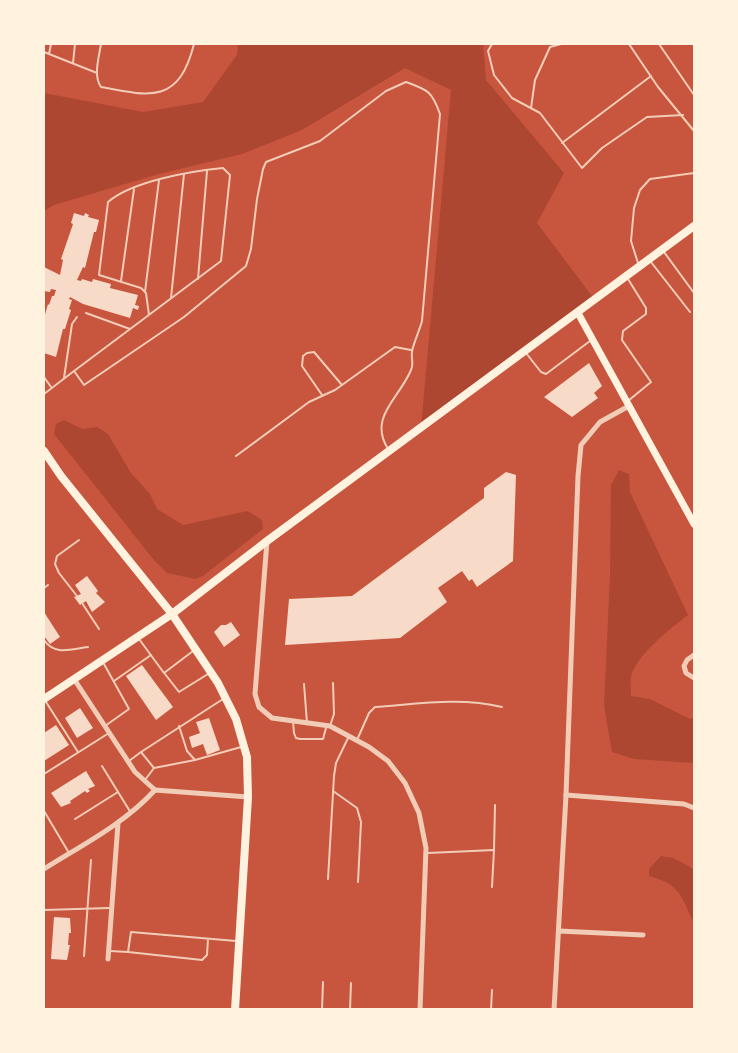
<svg xmlns="http://www.w3.org/2000/svg" width="738" height="1053" font-family="Literata,serif">
<style>
.green{fill:#ae4732}
.building{fill:#f7dbc8}
.lines{fill:none;stroke-linecap:round;stroke-linejoin:round}
.service{stroke:#f1ccb7;stroke-width:2}
.minor{stroke:#f1ccb7;stroke-width:5}
.secondary{stroke:#fff3e0;stroke-width:7}
.primary{stroke:#fff3e0;stroke-width:8}
</style>
<rect width="100%" height="100%" fill="#c8553d"/>
<g class="green">
<polygon points="238,44 483,44 486,80 564,173 537,223 595,300 421,428 451,90 405,68 302,130 242,154 159,174 54,205 44,211 44,93 143,112 203,102 237,55"/>
<polygon points="64,420 82,429 97,427 108,434 131,473 150,494 157,509 183,525 248,511 262,520 263,529 203,576 195,579 167,573 153,559 54,434 56,424"/>
<path d="M 619,470 L 629,474 L 630,492 L 688,615 C 671,628 636,655 631,677 C 630,682 631,690 631,696 L 650,699 L 690,719 L 694,718 L 694,763 L 634,759 L 612,752 L 604,706 L 610,575 L 611,485 Z"/>
<path d="M 661,856 L 673,858 L 694,869 L 694,923 C 681,896 681,885 649,876 L 649,869 Z"/>
</g>
<g class="building">
<polygon points="74,213 84,216 85,213 89,215 88,217 99,220 96,232 94,232 85,268 83,267 77,280 81,281 82,279 92,282 93,279 111,284 110,288 138,295 135,305 139,306 138,310 133,308 130,318 83,304 70,297 69,299 72,300 69,309 71,310 65,329 63,329 56,357 44,353 44,318 48,304 49,305 52,296 54,296 56,290 51,289 50,292 44,291 44,267 60,275 63,260 61,259 73,224 71,223"/>
<polygon points="589,363 602,386 594,393 598,398 572,417 544,397"/>
<polygon points="506,472 516,475 513,561 477,587 472,579 469,581 462,571 438,588 447,602 400,638 285,645 289,599 352,596 484,498 484,488"/>
<polygon points="87,576 98,591 96,593 105,602 92,612 86,601 80,605 74,597 81,594 75,585"/>
<polygon points="44,612 60,637 50,644 44,636"/>
<polygon points="231,622 240,635 224,647 214,632 221,625 226,625"/>
<polygon points="142,665 173,707 156,720 126,676"/>
<polygon points="80,708 93,728 77,738 65,718"/>
<polygon points="209,718 220,750 207,755 203,744 192,748 189,737 200,733 196,722"/>
<polygon points="56,725 69,745 44,761 44,733"/>
<polygon points="86,771 95,786 88,789 90,791 87,793 85,791 70,801 71,803 61,807 51,793"/>
<polygon points="54,917 70,918 71,933 69,933 68,945 70,945 67,960 51,959"/>
</g>
<g class="lines">
<g class="service">
<path d="M 101,44 C 99,57 93,76 101,87 C 152,97 179,103 194,44"/>
<polyline points="492,44 488,51 494,75 512,98 540,113 582,168 602,148 647,117 683,115"/>
<polyline points="629,44 658,87 694,131"/>
<polyline points="659,44 694,95"/>
<polyline points="44,52 97,73"/>
<polyline points="49,54 51,44"/>
<polyline points="73,63 75,44"/>
<polyline points="531,108 535,80 550,47 561,44"/>
<polyline points="562,143 651,76"/>
<polyline points="664,252 694,293"/>
<polyline points="651,262 690,312"/>
<polyline points="638,263 631,241 634,208 640,190 650,179 694,173"/>
<polyline points="198,279 207,171"/>
<polyline points="628,279 646,308 646,314 623,331 622,340 651,382 628,401"/>
<polyline points="121,281 134,189"/>
<polyline points="145,292 159,180"/>
<polyline points="171,298 184,174"/>
<polyline points="86,313 130,329"/>
<polyline points="526,353 541,372 546,374 590,341"/>
<path d="M 74,371 L 221,261 L 230,175 L 223,168 C 192,171 132,181 108,202 L 99,275 L 141,288 L 146,293 L 149,315"/>
<polyline points="44,377 51,387"/>
<polyline points="64,378 72,324 77,317"/>
<path d="M 44,394 L 74,371 L 84,385 L 184,317 L 246,266 L 251,249 L 257,199 L 263,169 L 266,162 L 320,141 L 386,91 L 406,82 C 428,90 432,91 440,114 L 422,321 C 420,329 412,347 412,352 C 411,359 414,364 411,370 C 399,399 368,417 388,449"/>
<polyline points="322,395 302,366 303,356 307,353 314,352 342,385"/>
<polyline points="236,456 309,402 335,390 395,347 411,350"/>
<polyline points="44,588 48,585"/>
<polyline points="77,596 59,573 55,564 57,556 79,540"/>
<polyline points="82,603 99,629"/>
<polyline points="139,639 164,673 193,651"/>
<path d="M 44,640 C 55,656 71,649 88,647"/>
<polyline points="104,664 129,709 105,726"/>
<polyline points="165,674 179,692 208,674"/>
<polyline points="114,681 151,655"/>
<polyline points="304,684 307,723"/>
<polyline points="223,699 141,752 154,768 195,760 241,747"/>
<polyline points="46,702 78,752"/>
<polyline points="293,721 294,733 296,738 300,739 323,739 326,728"/>
<polyline points="179,726 187,751 195,760"/>
<polyline points="330,726 334,714 333,683"/>
<path d="M 357,740 L 369,713 L 375,707 C 418,704 460,697 502,707"/>
<polyline points="129,761 141,752"/>
<polyline points="102,766 131,813"/>
<polyline points="44,774 109,733"/>
<polyline points="145,780 154,768"/>
<polyline points="333,791 357,808 361,822 358,882"/>
<polyline points="44,811 69,853"/>
<polyline points="75,819 118,792"/>
<polyline points="494,850 495,805"/>
<polyline points="428,853 494,850 492,887"/>
<polyline points="328,879 334,776 336,763 349,736"/>
<polyline points="44,910 109,908"/>
<polyline points="208,939 207,955 202,960 128,952 131,932 236,941"/>
<polyline points="110,951 128,952"/>
<polyline points="84,956 91,860"/>
<polyline points="322,1010 323,982"/>
<polyline points="350,1010 351,983"/>
<polyline points="491,1010 492,990"/>
</g>
<g class="minor">
<polyline points="267,541 255,694 259,707 272,718 330,726 369,747 388,761 405,783 419,813 426,848 420,1010"/>
<polyline points="694,655 687,660 684,666 686,673 694,678"/>
<polyline points="74,679 135,772 155,790"/>
<polyline points="566,795 684,804 694,808"/>
<path d="M 44,869 C 82,845 124,824 155,790 L 248,797"/>
<polyline points="559,931 643,935"/>
<polyline points="108,959 118,823"/>
<polyline points="554,1010 566,795 578,476 581,445 600,422 629,406"/>
</g>
<polyline class="secondary" points="578,313 694,524"/>
<g class="primary">
<polyline points="44,451 61,476 172,614 218,683 236,719 247,757 248,797 235,1010"/>
<polyline points="44,699 172,614 267,541 694,226"/>
</g>
</g>
<rect width="738" height="1053" fill="none" stroke="#fff3e0" stroke-width="90"/>
</svg>
